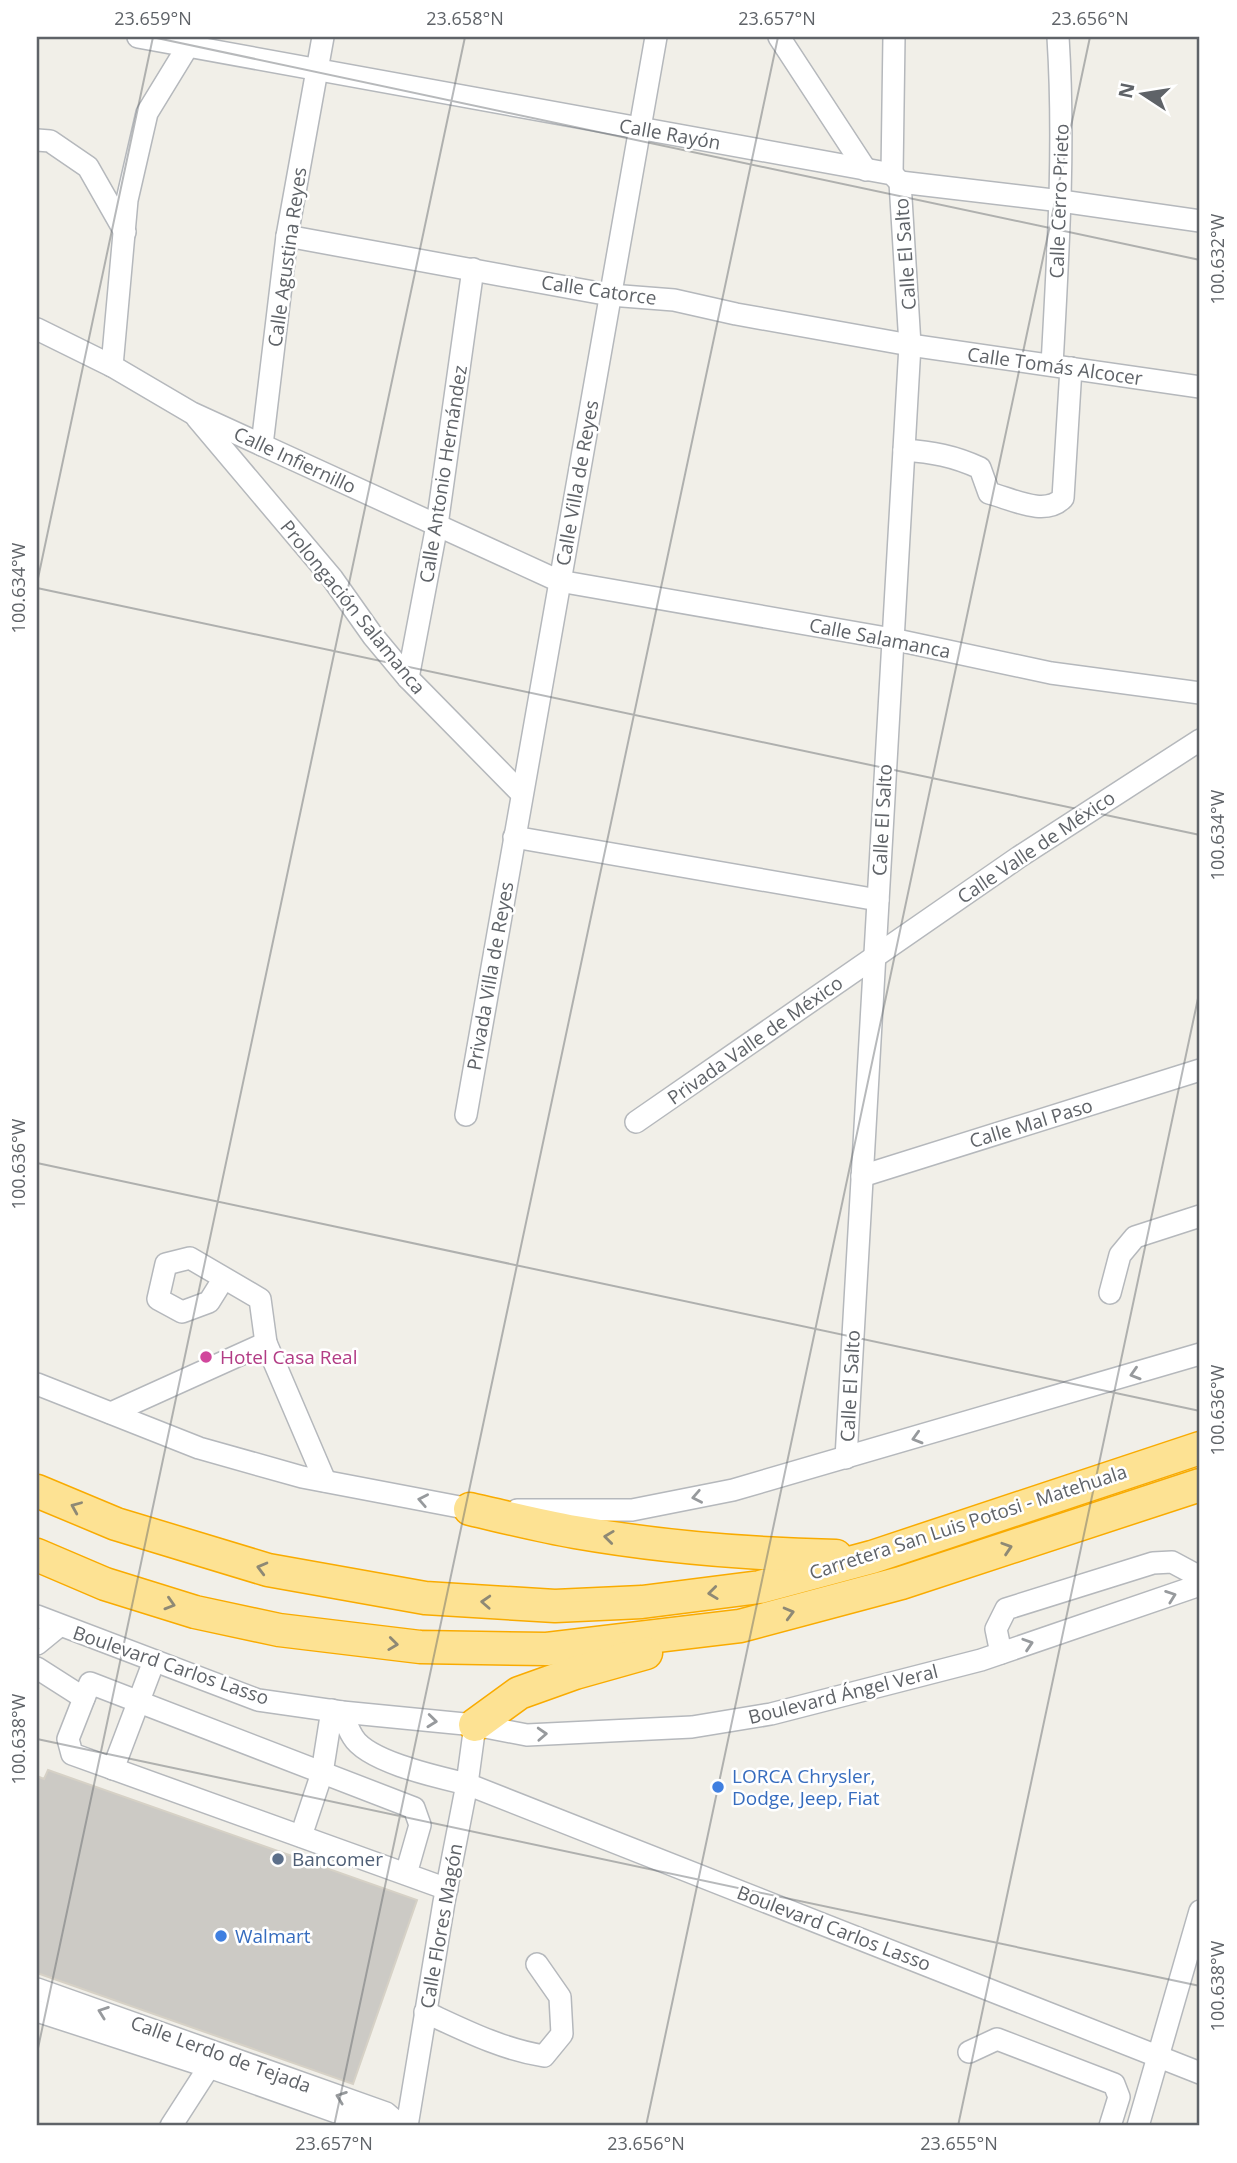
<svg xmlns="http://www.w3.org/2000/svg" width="1237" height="2163" font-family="'Open Sans',sans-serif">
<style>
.building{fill:#cccac5;stroke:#d6d1c6;stroke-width:2}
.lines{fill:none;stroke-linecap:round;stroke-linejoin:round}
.minor-casing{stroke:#b5b8bc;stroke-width:24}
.highway-casing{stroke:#f9ab00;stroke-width:35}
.minor{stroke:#fff;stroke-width:21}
.highway{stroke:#fde293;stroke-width:32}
.oneway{stroke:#979a9d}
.oneway2{stroke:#8e8975}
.ticks{fill:none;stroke:#5f6368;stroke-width:2;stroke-opacity:0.45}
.hotel-dot{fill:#d1479c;stroke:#fff;stroke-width:2.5}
.shop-dot{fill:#3f7fe0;stroke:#fff;stroke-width:2.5}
.service-dot{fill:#5c6f8a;stroke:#fff;stroke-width:2.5}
.labels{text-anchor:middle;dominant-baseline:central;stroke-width:5;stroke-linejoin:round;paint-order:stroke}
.street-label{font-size:19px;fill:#5f6368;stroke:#fff}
.hotel-label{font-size:19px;fill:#b23c85;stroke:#fff;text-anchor:start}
.shop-label{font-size:19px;fill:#366cbe;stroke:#fff;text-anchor:start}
.service-label{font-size:19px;fill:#4e5e75;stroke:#fff;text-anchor:start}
.neatline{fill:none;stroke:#5f6368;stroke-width:2.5}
.ticks-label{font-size:18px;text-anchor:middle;fill:#5f6368}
</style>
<rect width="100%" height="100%" fill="#f1efe8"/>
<polygon class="building" points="48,1770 417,1900 353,2084 37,1973 37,1776 44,1779"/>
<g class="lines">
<defs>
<g id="minor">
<polyline points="138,37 892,174 900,182 1061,201 1200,221"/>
<polyline points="779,37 866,170"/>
<polyline points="37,140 50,141 88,167 125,232"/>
<polyline points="892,174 894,37"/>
<polyline points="287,236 610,295 674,300 736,314 910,345 1200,387"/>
<polyline points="37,329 112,366 192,413 559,581 892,639 1051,673 1200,693"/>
<path d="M 1052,365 C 1058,255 1065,146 1058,37"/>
<polyline points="112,366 127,200 147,113 188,46"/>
<polyline points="197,418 332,578 373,636 408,678 522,794"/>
<polyline points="262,445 287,236 323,37"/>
<path d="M 904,450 C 932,452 954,456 980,468 L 989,493 C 1012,499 1045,517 1063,498 L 1071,368"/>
<polyline points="408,678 437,525 473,269"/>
<polyline points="514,837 878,900"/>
<polyline points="466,1115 656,37"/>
<polyline points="636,1122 1019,857 1200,740"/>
<polyline points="862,1176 1200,1070"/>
<polyline points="224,1278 209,1302 182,1312 158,1299 166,1264 190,1258 260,1299 266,1343"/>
<polyline points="1110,1293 1120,1255 1135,1237 1200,1216"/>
<polyline points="37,1384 199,1448 302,1477 470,1509 481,1509"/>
<polyline points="111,1413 266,1343 325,1481"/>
<polyline points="846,1458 910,345 900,182"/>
<polyline points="517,1510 632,1510 733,1490 1200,1354"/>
<polyline points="37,1616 258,1700 342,1712 475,1725 527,1735 692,1727 771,1714 981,1660 1200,1585"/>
<polyline points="37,1644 59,1626"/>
<polyline points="1001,1653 996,1629 1006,1609 1153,1563 1172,1562 1200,1577"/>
<polyline points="37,1668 84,1698"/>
<path d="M 342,1712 C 345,1720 348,1729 353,1737 C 368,1762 438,1777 467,1784 L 1200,2073"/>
<polyline points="113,1769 154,1661"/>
<polyline points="301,1836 322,1773 332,1710"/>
<polyline points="406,1874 420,1825 414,1808 90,1683 68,1739 72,1754 447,1889"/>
<polyline points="37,1989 386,2113 401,2126"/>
<polyline points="37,2011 209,2067 376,2126"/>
<path d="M 425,2012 C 464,2030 501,2049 544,2056 L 562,2034 L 560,1997 L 537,1964"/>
<polyline points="969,2052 997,2039 1114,2084 1119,2097 1110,2126"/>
<polyline points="171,2126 209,2067"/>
<polyline points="407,2126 444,1902 467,1784 475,1725"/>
<polyline points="1138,2126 1200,1911"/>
</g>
<g id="highway">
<polyline points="37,1491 116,1524 268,1570 425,1598 555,1606 642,1602 760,1587 872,1557 1200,1448"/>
<path d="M 470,1509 C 505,1517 540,1526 575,1532 C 661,1547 749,1554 836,1556"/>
<polyline points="37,1555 105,1584 195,1612 279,1630 420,1647 547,1649 740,1626 901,1583 1200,1485"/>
<polyline points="475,1725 519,1693 575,1673 646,1653"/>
</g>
</defs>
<use href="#minor" class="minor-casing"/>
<use href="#highway" class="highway-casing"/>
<use href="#minor" class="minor"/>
<use href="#highway" class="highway"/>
</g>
<defs><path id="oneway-chevron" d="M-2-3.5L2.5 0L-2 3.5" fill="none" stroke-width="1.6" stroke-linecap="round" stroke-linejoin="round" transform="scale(1.75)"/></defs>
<g class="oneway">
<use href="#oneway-chevron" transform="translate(1135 1374) rotate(163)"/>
<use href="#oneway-chevron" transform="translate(917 1438) rotate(164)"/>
<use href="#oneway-chevron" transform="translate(697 1497) rotate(169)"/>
<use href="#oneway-chevron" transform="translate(423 1500) rotate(-169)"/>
<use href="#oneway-chevron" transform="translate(1171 1596) rotate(-20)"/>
<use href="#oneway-chevron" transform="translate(1028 1644) rotate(-18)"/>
<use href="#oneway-chevron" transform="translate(432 1721) rotate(6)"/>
<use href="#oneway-chevron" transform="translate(542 1734) rotate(-3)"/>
<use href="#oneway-chevron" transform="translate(103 2012) rotate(-160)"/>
<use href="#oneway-chevron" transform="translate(341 2097) rotate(-160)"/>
</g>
<g class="oneway2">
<use href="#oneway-chevron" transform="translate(76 1507) rotate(-157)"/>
<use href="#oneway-chevron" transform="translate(609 1537) rotate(-173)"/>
<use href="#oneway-chevron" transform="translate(1007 1548) rotate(-18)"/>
<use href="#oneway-chevron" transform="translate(262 1568) rotate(-165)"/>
<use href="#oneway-chevron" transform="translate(713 1593) rotate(173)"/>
<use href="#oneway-chevron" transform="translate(486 1602) rotate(-177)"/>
<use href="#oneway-chevron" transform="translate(170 1604) rotate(17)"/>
<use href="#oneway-chevron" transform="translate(789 1613) rotate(-15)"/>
<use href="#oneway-chevron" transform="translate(393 1644) rotate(7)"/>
</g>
<path class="ticks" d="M 152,37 L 1200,260M 37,583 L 153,37M 37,588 L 1200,835M 37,1163 L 1200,1411M 37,1739 L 1200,1986M 37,2053 L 465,37M 334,2126 L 778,37M 646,2126 L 1090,37M 958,2126 L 1200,989"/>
<circle class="hotel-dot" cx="206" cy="1357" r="7"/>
<g class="shop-dot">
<circle cx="718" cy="1787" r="7"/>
<circle cx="221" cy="1936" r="7"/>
</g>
<circle class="service-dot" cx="278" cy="1859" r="7"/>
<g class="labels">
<g class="street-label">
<text transform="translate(670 134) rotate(10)">Calle Rayón</text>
<text transform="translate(1059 201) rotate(-88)">Calle Cerro Prieto</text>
<text transform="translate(905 254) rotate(-94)">Calle El Salto</text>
<text transform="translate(287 257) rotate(-82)">Calle Agustina Reyes</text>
<text transform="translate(599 290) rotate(8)">Calle Catorce</text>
<text transform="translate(1055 366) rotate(8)">Calle Tomás Alcocer</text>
<text transform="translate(295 460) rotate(25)">Calle Infiernillo</text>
<text transform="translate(443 474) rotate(-81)">Calle Antonio Hernández</text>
<text transform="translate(577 483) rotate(-80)">Calle Villa de Reyes</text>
<text transform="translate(353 607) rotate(51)">Prolongación Salamanca</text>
<text transform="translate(880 638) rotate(11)">Calle Salamanca</text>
<text transform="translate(882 820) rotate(-87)">Calle El Salto</text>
<text transform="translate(1036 847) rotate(-34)">Calle Valle de México</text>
<text transform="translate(490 976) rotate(-80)">Privada Villa de Reyes</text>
<text transform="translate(755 1040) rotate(-35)">Privada Valle de México</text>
<text transform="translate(1031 1123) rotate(-17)">Calle Mal Paso</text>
<text transform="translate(850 1386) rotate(-87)">Calle El Salto</text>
<text transform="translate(968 1522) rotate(-18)">Carretera San Luis Potosi - Matehuala</text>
<text transform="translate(171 1665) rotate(19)">Boulevard Carlos Lasso</text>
<text transform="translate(843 1694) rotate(-14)">Boulevard Ángel Veral</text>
<text transform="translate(441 1926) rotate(-80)">Calle Flores Magón</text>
<text transform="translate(834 1928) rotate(21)">Boulevard Carlos Lasso</text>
<text transform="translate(221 2054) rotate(20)">Calle Lerdo de Tejada</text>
</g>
<g class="hotel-label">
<text x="220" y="1357">Hotel Casa Real</text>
</g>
<g class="shop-label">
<text x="732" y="1776">LORCA Chrysler,<tspan x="732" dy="22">Dodge, Jeep, Fiat</tspan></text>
<text x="235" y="1936">Walmart</text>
</g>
<g class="service-label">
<text x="292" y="1859">Bancomer</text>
</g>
</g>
<rect width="1237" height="2163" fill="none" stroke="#ffffff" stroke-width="77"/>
<g transform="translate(1143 94) rotate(282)" stroke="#ffffff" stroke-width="5" paint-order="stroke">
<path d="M0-5L12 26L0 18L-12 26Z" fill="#5f6368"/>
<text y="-10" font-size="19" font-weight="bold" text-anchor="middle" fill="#5f6368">N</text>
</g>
<rect x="38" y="38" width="1160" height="2086" class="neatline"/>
<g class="ticks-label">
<text x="153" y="25">23.659°N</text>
<text x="465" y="25">23.658°N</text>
<text x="777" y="25">23.657°N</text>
<text x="1090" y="25">23.656°N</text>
<text transform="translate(1218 259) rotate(-90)" y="6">100.632°W</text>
<text transform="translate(19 588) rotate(-90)" y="6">100.634°W</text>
<text transform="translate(1218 835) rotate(-90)" y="6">100.634°W</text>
<text transform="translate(19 1164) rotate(-90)" y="6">100.636°W</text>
<text transform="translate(1218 1410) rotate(-90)" y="6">100.636°W</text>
<text transform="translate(19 1739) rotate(-90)" y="6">100.638°W</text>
<text transform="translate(1218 1986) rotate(-90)" y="6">100.638°W</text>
<text x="334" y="2150">23.657°N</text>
<text x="646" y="2150">23.656°N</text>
<text x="959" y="2150">23.655°N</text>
</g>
</svg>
